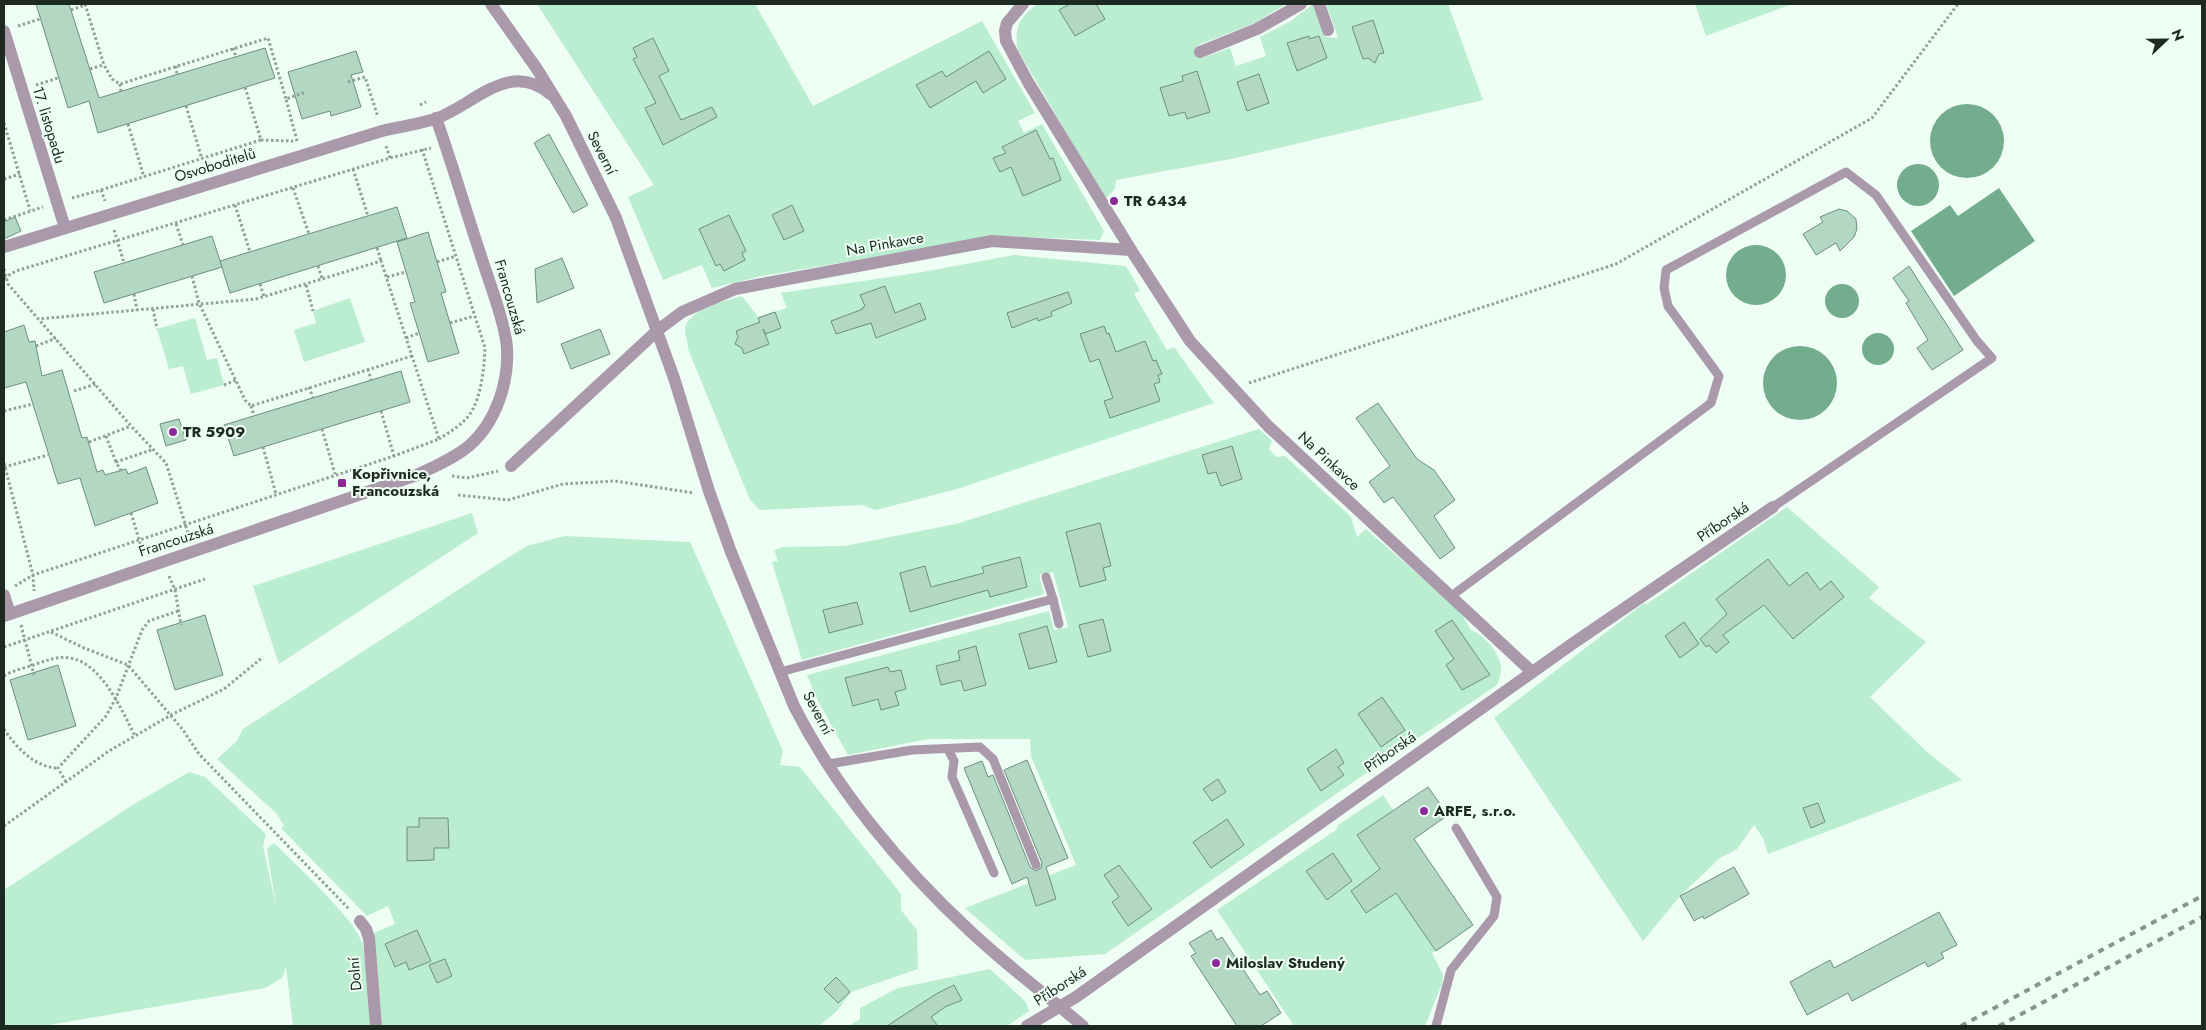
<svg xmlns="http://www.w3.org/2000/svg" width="2206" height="1030" font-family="Jost,sans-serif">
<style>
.green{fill:#bbedd0}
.water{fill:#74ad8d}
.building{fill:#b2d7c2;stroke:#6c8f7b}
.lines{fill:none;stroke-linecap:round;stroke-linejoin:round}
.path{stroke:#92a198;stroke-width:3;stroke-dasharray:2.5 2.5;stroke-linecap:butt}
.service{stroke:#aa98ab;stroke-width:9}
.minor{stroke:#aa98ab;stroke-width:12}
.rail{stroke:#87968d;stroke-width:4;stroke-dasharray:6 6;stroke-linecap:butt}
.poi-dot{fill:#8a2a94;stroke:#eefef4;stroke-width:2}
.labels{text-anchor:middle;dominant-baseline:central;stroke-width:4;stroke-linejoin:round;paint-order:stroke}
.street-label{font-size:15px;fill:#1c2a22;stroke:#eefef4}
.poi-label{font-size:15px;font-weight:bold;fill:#1c2a22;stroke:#eefef4;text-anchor:start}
</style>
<rect width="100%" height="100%" fill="#eefef4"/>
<g class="green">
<polygon points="537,4 755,4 813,106 982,21 1035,113 1018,121 1024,133 1042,124 1104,231 1100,240 1000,236 762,276 712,288 702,265 663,280 628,197 654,185"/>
<path d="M 1038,4 L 1286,4 L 1255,23 L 1198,45 L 1202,58 L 1230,48 L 1236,66 L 1266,56 L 1260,37 L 1291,21 L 1313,4 L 1326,37 L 1338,38 L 1326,4 L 1448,4 L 1483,100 L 1236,158 L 1116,180 L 1115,189 L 1105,199 L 1018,50 C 1013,30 1020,15 1038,4 Z"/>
<polygon points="1695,4 1792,4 1706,36"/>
<path d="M 1014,255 L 1126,266 L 1140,290 L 1134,294 L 1167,350 L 1174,347 L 1214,403 L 957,489 L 876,510 L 861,505 L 760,510 L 750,500 L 688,349 C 688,343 685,335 685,329 C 688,309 726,301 742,296 L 758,317 L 787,308 L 781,293 L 917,273 Z"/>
<polygon points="350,298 365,342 304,362 294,330 316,323 313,311"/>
<polygon points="195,318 207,360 217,358 224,385 191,394 183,366 169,369 157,329"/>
<path d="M 1259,429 L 1272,441 L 1269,449 L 1276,457 L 1285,456 L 1351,517 L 1357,537 L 1366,529 L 1460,611 L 1471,630 C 1484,635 1499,652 1501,666 C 1502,672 1499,679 1497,685 L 1369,771 L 1105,954 L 1025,960 L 965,908 L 1076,865 L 1031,756 L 1030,739 L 928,739 L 848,755 L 818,701 L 807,675 L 1049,611 L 1054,630 L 1068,627 L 1053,572 L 1039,575 L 1044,594 L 802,660 L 772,562 L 778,561 L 774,550 L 783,547 L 845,546 L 956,524 Z"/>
<polygon points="1787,507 1879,587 1869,598 1926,642 1870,697 1926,751 1962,780 1768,854 1763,838 1754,825 1737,849 1720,858 1680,896 1643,941 1494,718 1643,604 1647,604"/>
<polygon points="472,513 478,533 279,664 253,586"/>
<polygon points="565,536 690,542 783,751 780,765 800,767 901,894 901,910 917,930 918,969 851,992 837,1011 819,1026 382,1026 374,933 395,924 388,906 367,916 281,828 284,826 277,814 217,759 237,741 243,729 498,564 527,546"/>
<path d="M 189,772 L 205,777 L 266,834 L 263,846 L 276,906 L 267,849 L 274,843 C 293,862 357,921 362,943 C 368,969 368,999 371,1026 L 293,1026 L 286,967 L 282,978 L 265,988 L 43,1026 L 4,1026 L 4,890 L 131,806 Z"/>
<polygon points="1383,795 1393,810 1357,836 1436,951 1432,953 1443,975 1442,984 1425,1026 1294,1026 1217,910 1336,830 1338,825"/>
<polygon points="990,969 1026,1002 1029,1011 1007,1026 849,1026 860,1019 860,1008 898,988"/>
</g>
<g class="water">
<circle cx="1967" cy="141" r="37"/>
<circle cx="1918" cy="185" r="21"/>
<polygon points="1999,188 2035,241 1954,296 1911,231 1950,205 1958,216"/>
<circle cx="1756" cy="275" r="30"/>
<circle cx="1842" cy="301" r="17"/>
<circle cx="1878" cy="349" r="16"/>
<circle cx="1800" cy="383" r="37"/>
</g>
<g class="building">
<polygon points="36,4 69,4 99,98 265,48 275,78 98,133 89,101 68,108"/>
<polygon points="1070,4 1096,4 1105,19 1075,36 1059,10"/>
<polygon points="1373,20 1384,53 1379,54 1375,63 1368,58 1363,59 1352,27"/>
<polygon points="1309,36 1309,39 1319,36 1327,58 1297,71 1287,43"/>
<polygon points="653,38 669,71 659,76 681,120 712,107 717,117 663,145 645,108 656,103 633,59 637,57 633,48"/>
<polygon points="356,51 363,72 351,75 361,107 331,116 330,111 302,119 288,72"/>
<polygon points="989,51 1006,79 983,93 976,81 930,108 916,85 942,71 946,77"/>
<polygon points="1197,71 1210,112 1187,119 1185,112 1169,116 1160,88 1183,81 1182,76"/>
<polygon points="1259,74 1269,103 1247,111 1237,82"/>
<polygon points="1036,130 1050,159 1053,158 1061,180 1023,196 1011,167 1000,172 993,158 1006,153 1002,147"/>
<polygon points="549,134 588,205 573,213 534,143"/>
<polygon points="792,205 804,231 784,240 772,215"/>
<polygon points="397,207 407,238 230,293 220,261"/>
<polygon points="1839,209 1847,211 1856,219 1857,229 1854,237 1840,251 1836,243 1816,255 1803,234 1823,222 1820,217"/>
<polygon points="729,215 746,251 742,253 745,260 724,271 720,264 716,266 699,229"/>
<polygon points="15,217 21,231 4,239 4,222"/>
<polygon points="428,232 446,292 441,293 459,353 428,362 410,303 415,302 397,242"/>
<polygon points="212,236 222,267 104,303 94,272"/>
<polygon points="562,258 574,288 537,303 535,269"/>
<polygon points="1909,266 1963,350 1932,370 1917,348 1928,340 1906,303 1909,301 1893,278"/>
<polygon points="885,286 895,313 920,303 926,319 876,338 871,323 836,334 831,321 863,309 862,308 865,306 860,295"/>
<polygon points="1068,292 1072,303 1051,312 1052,316 1038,321 1037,318 1012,328 1007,313"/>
<polygon points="775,312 781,328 766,334 763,329 769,344 744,354 742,348 735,344 738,337 736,331 760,322 758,318"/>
<polygon points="24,325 29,342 35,341 42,376 62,370 82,438 87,437 97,472 103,470 105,475 126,469 128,474 146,467 158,503 95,526 80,478 58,484 26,382 4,388 4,332"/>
<polygon points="1104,326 1107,334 1109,333 1116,352 1145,341 1153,361 1156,360 1162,374 1158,375 1160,382 1154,384 1160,401 1110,418 1104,401 1113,398 1099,359 1090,362 1080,334"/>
<polygon points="600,329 610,354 571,369 561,344"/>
<polygon points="401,371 410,402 234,456 224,425"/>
<polygon points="1378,403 1417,459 1434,470 1455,500 1434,516 1455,548 1440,559 1393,497 1384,503 1369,482 1390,466 1356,418"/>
<polygon points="179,419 186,440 166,446 160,424"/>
<polygon points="1232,446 1242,479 1221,486 1216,472 1208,474 1202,455"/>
<polygon points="1100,523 1111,566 1103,568 1106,580 1080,587 1066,532"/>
<polygon points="1020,557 1027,587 990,597 988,590 910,612 900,573 925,566 931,587 984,573 982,567"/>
<polygon points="1768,559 1789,586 1807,572 1820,590 1831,581 1844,597 1793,639 1764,605 1723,635 1729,642 1716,653 1709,645 1706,647 1700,639 1727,614 1716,599"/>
<polygon points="857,602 863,624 829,633 823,610"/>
<polygon points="205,615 223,675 175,690 157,630"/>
<polygon points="1103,619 1111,651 1088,657 1079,625"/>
<polygon points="1452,620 1490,675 1462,690 1446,665 1454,659 1435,631"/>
<polygon points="1684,622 1699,644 1680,658 1665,636"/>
<polygon points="1047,626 1057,662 1029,669 1019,634"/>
<polygon points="976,646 986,685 964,691 961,680 941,685 936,666 960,660 958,651"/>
<polygon points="58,665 76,726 28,740 10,680"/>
<polygon points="888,667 890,672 901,670 906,689 895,692 899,705 881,710 878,699 853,706 845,678"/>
<polygon points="1382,697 1405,730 1381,747 1358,714"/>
<polygon points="1336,749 1344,763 1338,767 1344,775 1321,791 1307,769"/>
<polygon points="1027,760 1068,858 1046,867 1056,899 1036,906 1027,877 1012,884 964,768 982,761 988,777 993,775 1030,867 1036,871 1041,868 1042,863 1004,770"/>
<polygon points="1218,779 1226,792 1212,801 1203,789"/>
<polygon points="1428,787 1448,815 1414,839 1473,925 1436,951 1396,893 1366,913 1351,891 1380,869 1357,835"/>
<polygon points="1818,803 1825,822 1811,828 1803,808"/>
<polygon points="419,818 448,818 449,848 434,848 434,860 407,861 407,827 419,827"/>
<polygon points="1227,819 1244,845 1211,868 1193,842"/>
<polygon points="1333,853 1352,881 1327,900 1306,871"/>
<polygon points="1119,865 1152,909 1128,926 1112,902 1119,897 1104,875"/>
<polygon points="1734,867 1749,894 1704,919 1703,916 1694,921 1680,896"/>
<polygon points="1939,912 1957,945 1941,953 1944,958 1928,967 1925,962 1852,1001 1848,993 1807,1015 1790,982 1830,960 1834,968"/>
<polygon points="417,930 431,961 409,970 406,962 395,967 385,944"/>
<polygon points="1211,930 1217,940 1222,937 1260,995 1267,991 1281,1013 1261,1026 1237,1026 1191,956 1196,953 1189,943"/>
<polygon points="445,959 452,976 437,983 429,965"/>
<polygon points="836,977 850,992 838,1003 824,989"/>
<polygon points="954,985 962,1000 945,1007 931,1017 938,1026 887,1026 936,994"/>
</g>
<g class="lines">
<g class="path">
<polyline points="85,4 104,65 112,79 120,84 268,38 286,99"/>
<polyline points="71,10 85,5"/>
<polyline points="18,26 40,19"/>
<polyline points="233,48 236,57"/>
<polyline points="176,66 177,75"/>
<polyline points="90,69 103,65"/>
<polyline points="348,82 365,77 378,117"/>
<polyline points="120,84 121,91"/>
<polyline points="36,85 58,78"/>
<polyline points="420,105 426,102"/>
<polyline points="186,106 202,159"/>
<polyline points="4,123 30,210"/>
<polyline points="128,124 144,177"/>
<polyline points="261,140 293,141"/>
<polyline points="297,141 286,99 306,92"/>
<polyline points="386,146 390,158"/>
<path d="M 422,149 L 485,348 C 484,370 481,404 465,420 C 457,428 448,433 439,439"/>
<polyline points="353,169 368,216"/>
<polyline points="4,179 20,174"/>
<polyline points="293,188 309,234"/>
<polyline points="101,190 261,140 245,87"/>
<polyline points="72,198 101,190 105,201"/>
<polyline points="235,205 250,252"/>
<polyline points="4,220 43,207"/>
<polyline points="176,224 183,245"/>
<polyline points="114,230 124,263"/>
<polyline points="377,248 381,261"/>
<polyline points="437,262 456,256"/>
<polyline points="318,266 322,279"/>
<polyline points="4,269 8,284 131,426 166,463 189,536"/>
<polyline points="192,276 199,303 245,400 251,406 412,356"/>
<polyline points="387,277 406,272"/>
<polyline points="4,278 16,271 390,158 431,148"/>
<polyline points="260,284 264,297"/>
<polyline points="306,285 313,311"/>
<polyline points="134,294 137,310"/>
<polyline points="153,309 157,329"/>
<polyline points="450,323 474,316"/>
<polyline points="406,338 419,333"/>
<polyline points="36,346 56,338"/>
<polyline points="368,369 371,380"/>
<polyline points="1249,383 1616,264 1872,118 1958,4"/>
<polyline points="224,385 236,380"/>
<polyline points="309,387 313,398"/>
<polyline points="74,391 96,384"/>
<polyline points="251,406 254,416"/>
<polyline points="4,411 33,404"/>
<polyline points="381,411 394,456"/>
<polyline points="322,429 335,474"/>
<polyline points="106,436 116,462"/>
<polyline points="89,442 131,426"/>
<polyline points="263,447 276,494"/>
<polyline points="4,463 33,575 34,591"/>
<polyline points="4,467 48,455"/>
<polyline points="121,471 116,462 154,449"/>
<polyline points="452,476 467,478 498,471"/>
<polyline points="458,495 508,500 563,484 615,481 694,493"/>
<polyline points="131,513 143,553"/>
<polyline points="169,576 175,590 181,625"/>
<polyline points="15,586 33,575 394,456 439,439 381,261 256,299 39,319"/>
<polyline points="21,625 34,675"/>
<polyline points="51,632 84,648 128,665 183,730 199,754 350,910"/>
<polyline points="4,647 205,579"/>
<path d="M 4,676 C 13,670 26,668 36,664 C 48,660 58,656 70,658 C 102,663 122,711 135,736"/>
<path d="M 4,729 C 16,747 34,767 57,768"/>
<polyline points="66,782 58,768 106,716 116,698 142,630 149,621 178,611"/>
<polyline points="4,826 109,751 171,715 224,689 263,657"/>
</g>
<g class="service">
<polyline points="1046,577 1053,599"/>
<polyline points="1450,597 1711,403 1719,376 1668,306 1664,288 1666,270 1846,172 1876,195 1977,341 1992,358 1773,507"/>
<polyline points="780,672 1053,599 1059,624"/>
<polyline points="948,749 954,761 952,777 994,873"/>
<polyline points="829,764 912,750 980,747 993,759 1036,865"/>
<polyline points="1436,1026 1451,970 1494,916 1497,897 1456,828"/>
</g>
<g class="minor">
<path d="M 491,4 L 537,69 L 566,116 L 616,218 L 674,378 L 709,491 L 731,552 L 794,706 C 836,789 901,867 969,930 C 1005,964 1045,994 1083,1026"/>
<polyline points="1023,4 1007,23 1005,31 1006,41 1028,82 1131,250 1190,341 1268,426 1532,672"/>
<polyline points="1319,4 1328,30"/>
<polyline points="4,31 65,228"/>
<polyline points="1200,52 1257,29 1301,4"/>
<path d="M 4,247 L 382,131 C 400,127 418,124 435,119 C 473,106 509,59 550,94"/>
<polyline points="511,466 658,330 682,312 735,289 992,241 1131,250"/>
<polyline points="4,595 10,614"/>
<path d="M 4,616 L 417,475 C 435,466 455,458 470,445 C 496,422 509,382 507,348 C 505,322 488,279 480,253 C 465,208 452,163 436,118"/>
<polyline points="360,921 366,929 369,938 376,1026"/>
<polyline points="1027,1026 1076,997 1572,644 1773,507"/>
</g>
<g class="rail">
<polyline points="1961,1026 2202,896"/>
<polyline points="1999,1026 2202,917"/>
</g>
</g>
<g class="poi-dot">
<circle cx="1114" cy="201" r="5"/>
<circle cx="173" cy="432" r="5"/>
<rect x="337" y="478" width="10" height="10" rx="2.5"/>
<circle cx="1424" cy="811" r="5"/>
<circle cx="1216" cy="963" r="5"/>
</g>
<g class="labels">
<g class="street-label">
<text transform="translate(49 125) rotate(73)">17. listopadu</text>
<text transform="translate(602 153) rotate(63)">Severní</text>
<text transform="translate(215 165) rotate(-17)">Osvoboditelů</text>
<text transform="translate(885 244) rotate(-10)">Na Pinkavce</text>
<text transform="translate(510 297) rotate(74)">Francouzská</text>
<text transform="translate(1329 461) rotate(43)">Na Pinkavce</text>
<text transform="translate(1723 522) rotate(-34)">Příborská</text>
<text transform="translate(176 540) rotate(-18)">Francouzská</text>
<text transform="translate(818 713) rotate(62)">Severní</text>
<text transform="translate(1390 752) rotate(-35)">Příborská</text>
<text transform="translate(355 974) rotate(-95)">Dolní</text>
<text transform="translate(1060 986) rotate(-33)">Příborská</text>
</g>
<g class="poi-label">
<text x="1124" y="201">TR 6434</text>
<text x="183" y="432">TR 5909</text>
<text x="352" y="474">Kopřivnice,<tspan x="352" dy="17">Francouzská</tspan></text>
<text x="1434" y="811">ARFE, s.r.o.</text>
<text x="1226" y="963">Miloslav Studený</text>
</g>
</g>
<rect width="2206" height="1030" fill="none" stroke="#1c2a22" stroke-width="10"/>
<g transform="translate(2166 40) rotate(68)" stroke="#eefef4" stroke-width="4" paint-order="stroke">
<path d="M0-4L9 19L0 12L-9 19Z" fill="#1c2a22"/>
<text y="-8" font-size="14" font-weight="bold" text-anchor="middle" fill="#1c2a22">N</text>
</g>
</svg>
